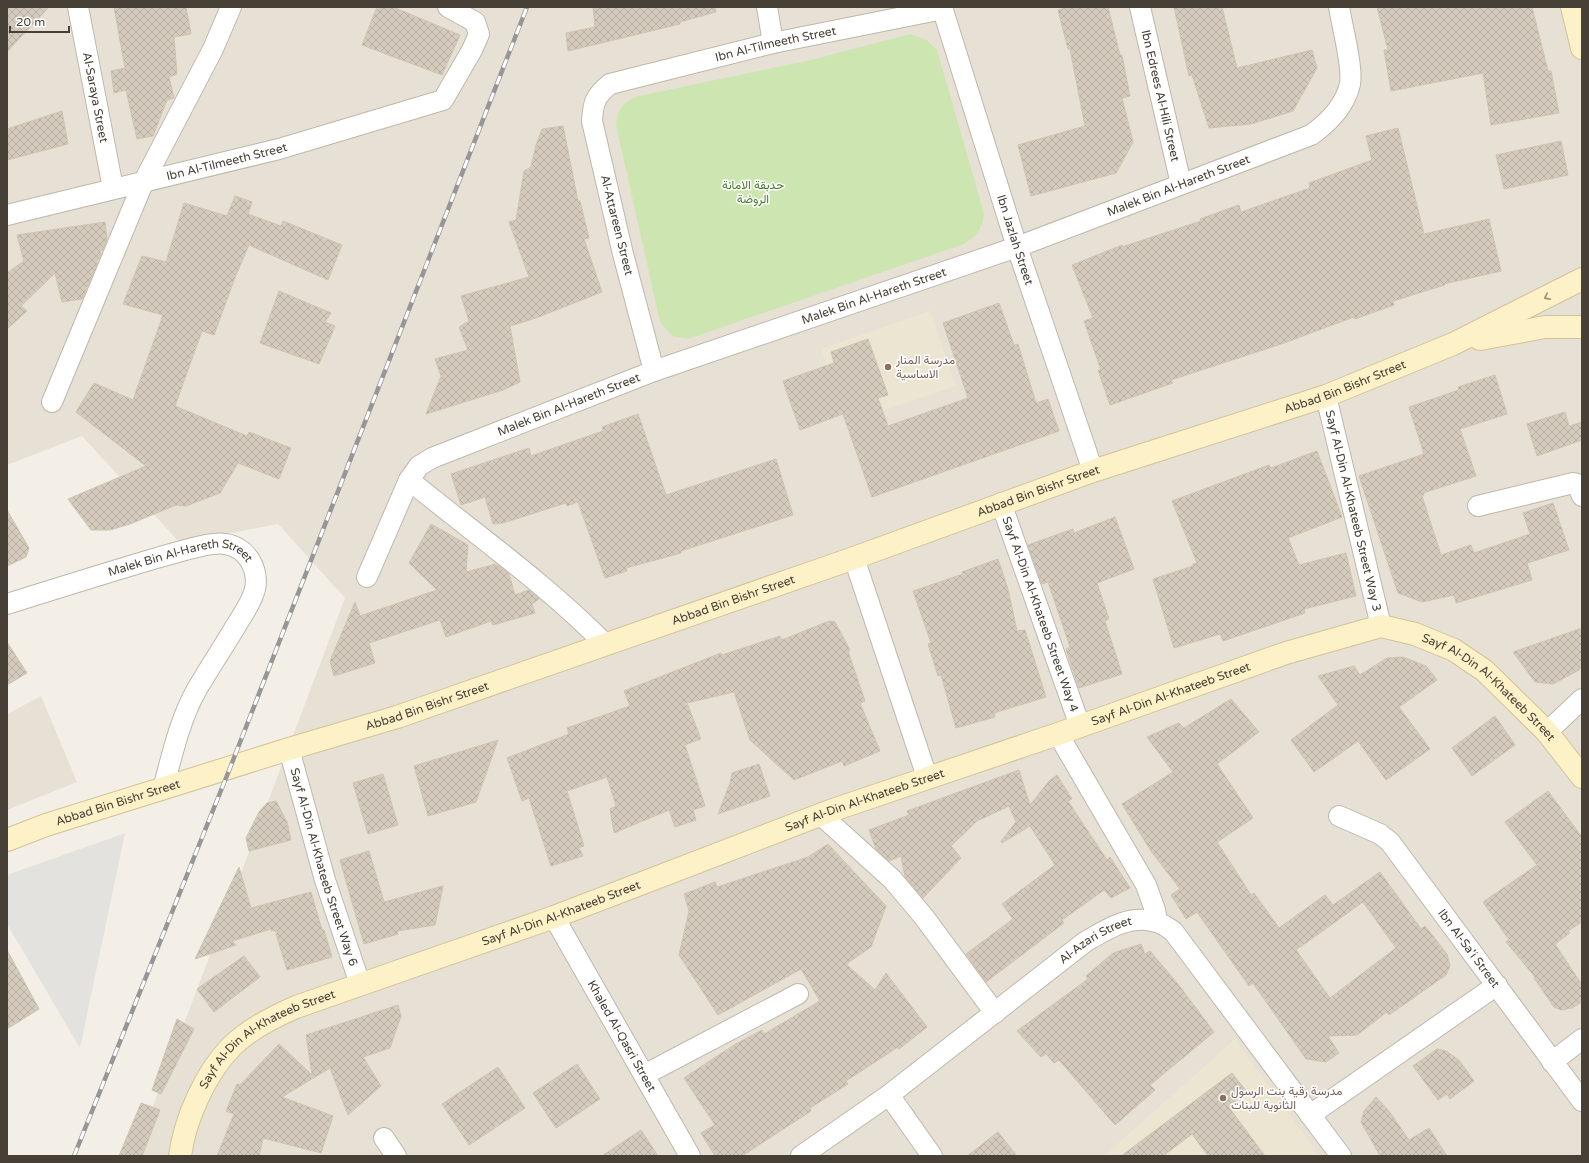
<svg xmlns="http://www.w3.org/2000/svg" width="1589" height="1163" font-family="'Varela Round',Vazirmatn,sans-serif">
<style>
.residential{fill:#e7e1d5}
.education{fill:#ece5d1}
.green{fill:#cde6b1}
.parking{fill:#e4e2df}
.building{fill:url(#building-cross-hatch);stroke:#cfc3b0;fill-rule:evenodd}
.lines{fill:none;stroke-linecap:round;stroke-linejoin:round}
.street-casing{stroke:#beb7aa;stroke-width:22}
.secondary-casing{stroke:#d2c398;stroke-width:24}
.street{stroke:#fff;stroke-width:20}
.secondary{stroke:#fdf1c7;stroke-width:22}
.rail-casing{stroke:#969696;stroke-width:4.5}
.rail{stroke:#fff;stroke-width:3;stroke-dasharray:9;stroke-linecap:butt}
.oneway{stroke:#989077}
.education-dot{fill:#8d6e63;stroke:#fff;stroke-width:1.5}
.labels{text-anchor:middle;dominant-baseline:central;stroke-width:3;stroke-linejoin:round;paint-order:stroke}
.street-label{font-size:12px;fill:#464036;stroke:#fff}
.park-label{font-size:12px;fill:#46762b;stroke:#fff}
.education-label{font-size:12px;fill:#785e54;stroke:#fff;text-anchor:start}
</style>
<defs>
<pattern id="building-cross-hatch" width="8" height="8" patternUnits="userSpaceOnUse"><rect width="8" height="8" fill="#d4cbbd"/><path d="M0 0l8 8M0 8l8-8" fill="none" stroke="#b7afa3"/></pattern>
</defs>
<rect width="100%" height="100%" fill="#f3efe7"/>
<g class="residential">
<polygon points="7,7 1582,7 1582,1156 134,1156 345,598 278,524 180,543 82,436 7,465"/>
<polygon points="41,696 77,782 7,810 7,714"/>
</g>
<g class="education">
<polygon points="930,311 956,386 846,423 821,349"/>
<polygon points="1235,1039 1319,1156 1104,1156"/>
</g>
<path class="green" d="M 910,34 L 927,40 L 937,50 L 984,213 C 983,228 977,236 964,244 L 688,339 L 672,336 L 660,322 L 616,125 C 618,108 623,101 639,96 L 811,60 Z"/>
<polygon class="parking" points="125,833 80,1048 7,924 7,875"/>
<g class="building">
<polygon points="7,7 49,7 7,52"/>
<polygon points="114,7 186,7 191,34 174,37 177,74 169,77 174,98 167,100 153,136 137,139 126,90 114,93 111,71 125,68"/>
<polygon points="377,7 393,7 460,35 442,75 362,45"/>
<polygon points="593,7 715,7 716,12 680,22 680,24 568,51 566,33 595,27"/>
<polygon points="1068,7 1108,7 1120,55 1122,55 1130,96 1122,98 1133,142 1116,173 1031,196 1018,145 1085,126 1070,49 1068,49 1058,10"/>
<polygon points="1174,7 1222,7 1237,68 1312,50 1317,68 1293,111 1251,124 1209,128 1192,75 1189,76"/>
<polygon points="1377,7 1532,7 1548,71 1551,71 1559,113 1491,125 1483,73 1391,91 1384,50 1388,50"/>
<polygon points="62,111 68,144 7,160 7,129"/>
<polygon points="563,126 578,201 580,201 589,238 584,239 602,292 536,318 510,326 520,382 503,390 426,414 441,376 435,359 468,350 459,327 469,321 461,296 529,277 509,222 516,220 524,171 531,167 536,145 542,129"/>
<polygon points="1398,128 1424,234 1489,219 1501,271 1444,284 1445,285 1393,301 1394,305 1355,319 1354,317 1284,343 1171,380 1173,383 1110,405 1098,370 1101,370 1084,321 1093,318 1072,265 1122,245 1122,247 1201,221 1200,219 1239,205 1241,212 1310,188 1309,183 1372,160 1366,136"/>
<polygon points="1561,141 1568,175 1504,189 1496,155"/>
<polygon points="235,196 252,202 248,214 281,226 283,221 342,245 328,280 249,245 236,275 214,335 202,331 175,406 247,436 249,432 291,448 279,479 238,463 220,493 186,506 176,505 130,524 110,530 91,530 68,499 146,466 76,412 94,383 133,400 163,315 123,304 142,256 166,262 184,203 227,216"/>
<polygon points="105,222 107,239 103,250 100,250 101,254 99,259 97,260 97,264 82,299 62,302 55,273 21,306 27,311 7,329 7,273 24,261 17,235"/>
<polygon points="279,291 331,313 325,322 335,326 319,364 260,343"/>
<polygon points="999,303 1014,345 1018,344 1036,403 1048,399 1059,431 872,497 843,414 800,430 783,381 834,363 831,352 868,339 888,395 878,398 888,426 968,398 943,323"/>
<polygon points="1495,375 1507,414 1460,429 1476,476 1423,493 1424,495 1422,496 1441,555 1471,545 1474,553 1530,534 1523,513 1553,503 1569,550 1527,563 1532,580 1456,603 1454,595 1422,602 1398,593 1359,476 1424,454 1409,407 1459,390 1458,387"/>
<polygon points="1565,412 1569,426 1582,422 1582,440 1537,456 1527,424"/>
<polygon points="638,414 666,495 776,459 793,515 681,551 681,553 626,568 627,571 605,578 578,502 567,506 566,503 503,523 493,524 485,497 461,505 451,474 529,448 531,456 603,431 602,427"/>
<polygon points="1317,451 1342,517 1288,538 1299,565 1346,553 1356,596 1304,609 1305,613 1223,641 1220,634 1174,648 1153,579 1193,566 1193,564 1197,563 1172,501 1269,465 1271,468"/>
<polygon points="7,510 29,548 26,557 7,566"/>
<polygon points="1115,517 1134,569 1097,583 1109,619 1105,621 1122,674 1079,688 1066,649 1070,647 1048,582 1042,584 1028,545 1073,529 1074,533"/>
<polygon points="431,524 468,545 466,572 496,564 509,574 515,595 529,590 539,599 532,604 535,613 493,625 491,621 446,637 440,620 369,643 375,663 334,676 330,661 355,602 360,616 437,590 409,563"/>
<polygon points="998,559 1008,589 1017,631 1025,630 1046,697 994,713 995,717 956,728 941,675 938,676 928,644 931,643 913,591 963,574 962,572"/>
<polygon points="829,621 835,622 850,650 848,651 865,701 860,703 880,751 844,766 842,761 794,780 750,740 734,692 687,703 701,739 685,745 705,806 693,810 696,820 675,827 669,810 614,833 610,809 616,806 607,777 567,791 584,846 579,848 583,856 551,866 529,798 522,801 507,758 569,734 567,728 630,706 624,691 721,653 722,655 780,636 782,640"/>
<polygon points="1582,628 1582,665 1579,670 1553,684 1535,682 1513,652"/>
<polygon points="7,642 27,673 7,685"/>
<polygon points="1403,657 1426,666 1437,680 1399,707 1430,749 1386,780 1358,741 1314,772 1291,740 1338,705 1318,676 1354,666 1360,675 1387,658"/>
<path d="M 1231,699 L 1259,732 L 1217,764 L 1253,818 L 1217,842 L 1251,895 L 1254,893 L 1279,928 L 1325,895 L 1333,905 L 1380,872 L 1421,929 L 1425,926 L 1447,954 L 1450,966 L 1446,975 L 1389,1015 L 1387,1012 L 1357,1035 L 1328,1036 L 1339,1053 L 1326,1062 L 1306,1059 L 1253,983 L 1249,986 L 1197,912 L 1186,919 L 1171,895 L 1180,889 L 1151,851 L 1122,804 L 1173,772 L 1147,737 L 1179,723 L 1184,728 ZM 1363,902 L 1396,948 L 1330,998 L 1296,950 Z"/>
<polygon points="1495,716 1515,745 1472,776 1452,748"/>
<polygon points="498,740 476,802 428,816 414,766"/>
<polygon points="759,764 770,796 718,814 730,783 732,773"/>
<polygon points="1019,770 1030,805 1049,781 1057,775 1072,799 1068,801 1107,860 1110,857 1130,888 1111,898 1104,890 1062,920 1064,923 986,982 966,954 1013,919 1002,904 1055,865 1030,826 1002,843 1001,841 1016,822 1009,806 977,821 951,846 961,858 923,898 905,877 901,856 889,861 876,849 869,830 909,815 907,811"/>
<polygon points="383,774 398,825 368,834 353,783"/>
<polygon points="1548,791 1582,837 1582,922 1568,931 1570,933 1555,944 1582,985 1582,1002 1572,1008 1561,1010 1554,1007 1534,978 1535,977 1506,942 1509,940 1483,902 1537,865 1505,822"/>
<polygon points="276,801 287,822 291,840 249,851 246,838 259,812 267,803"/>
<polygon points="828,844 886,906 871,947 846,964 875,990 886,973 927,1027 899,1049 898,1047 846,1081 848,1084 810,1108 811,1111 742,1156 715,1156 701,1133 715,1125 684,1078 734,1045 762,1030 764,1034 820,1001 801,969 718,1015 679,955 689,911 684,894 715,882 717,887 808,857"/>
<polygon points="369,851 384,902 443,886 435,925 397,931 398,934 364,944 340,860"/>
<polygon points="239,867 251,908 311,892 322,930 324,930 332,957 287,970 276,934 279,931 275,932 275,930 271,931 271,929 232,941 236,945 195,959"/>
<polygon points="1141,944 1145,954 1150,951 1178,984 1214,1032 1150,1085 1155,1090 1115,1125 1059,1060 1054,1063 1046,1054 1041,1057 1017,1031 1088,979 1086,976 1113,953"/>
<polygon points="7,950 39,1009 7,1029"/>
<polygon points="244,956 260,977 214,1012 197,989"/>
<polygon points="398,1005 401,1016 390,1048 363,1057 381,1086 348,1115 330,1068 282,1097 333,1116 321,1153 263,1138 259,1156 217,1156 234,1114 226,1111 237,1084 240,1085 279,1044 312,1075 306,1035"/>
<polygon points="177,1019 194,1029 161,1094 152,1090"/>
<polygon points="1437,1049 1446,1051 1459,1060 1474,1081 1450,1099 1447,1094 1438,1100 1413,1066"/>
<polygon points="577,1064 600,1099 556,1128 533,1093"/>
<polygon points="498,1067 525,1108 469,1145 442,1104"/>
<polygon points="1232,1073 1247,1092 1228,1106 1265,1156 1208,1156 1192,1134 1163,1156 1121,1156"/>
<polygon points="1376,1097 1389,1111 1409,1140 1429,1128 1447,1156 1380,1156 1361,1122 1364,1111"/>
<polygon points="141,1103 160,1110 142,1156 119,1156"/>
<polygon points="641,1130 658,1156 602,1156"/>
<polygon points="998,1132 1017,1156 967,1156"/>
</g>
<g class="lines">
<defs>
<g id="street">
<path id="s1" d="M 78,7 L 113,188"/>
<polyline points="767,7 773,43"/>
<path id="s2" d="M 942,7 L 1017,247 L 1093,471"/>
<path id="s3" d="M 1140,7 L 1181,184"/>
<path id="s4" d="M 7,215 L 279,149 L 443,100 L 472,50 L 479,34 L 475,22 L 448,7"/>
<path id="s5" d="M 654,371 L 623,254 L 592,121 C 593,103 595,96 610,84 L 773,43 L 943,9"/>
<path id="s6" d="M 1326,396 L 1381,626"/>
<polyline points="52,402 143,183 213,49 231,7"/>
<path d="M 409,480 C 475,534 545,583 605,644"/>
<path id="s7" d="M 1001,503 L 1080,726"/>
<polyline points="1478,506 1573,483 1577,484 1582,496"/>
<polyline points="854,558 927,777"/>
<path id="s8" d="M 367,577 L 409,480 L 419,466 L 432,458 L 654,371 L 1017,247 L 1311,135 C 1328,123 1345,106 1350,84 C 1353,66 1342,26 1339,7"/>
<path id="s9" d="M 7,604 C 58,588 109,572 160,557 C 176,553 211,541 225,544 C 247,547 259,569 255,589 C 252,602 243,614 237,624 C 224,646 210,667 197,689 C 180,719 172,755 163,789"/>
<polyline points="1547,732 1582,699"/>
<polyline points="1058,734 1146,885 1155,910 1157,922"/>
<path id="s10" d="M 289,749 L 325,880 L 360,984"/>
<polyline points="821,815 892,879 924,917 995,1013"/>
<path id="s11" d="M 1339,816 L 1380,834 L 1390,842 L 1582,1101"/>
<path id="s12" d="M 554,917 L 690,1156"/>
<polyline points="1552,1062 1582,1039"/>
<polyline points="644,1075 798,994"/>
<polyline points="889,1095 932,1156"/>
<polyline points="1310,1115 1497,985"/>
<polyline points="384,1138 396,1156"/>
<path id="s13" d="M 801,1156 L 889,1095 L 1085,942 C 1107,929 1130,914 1156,922 C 1162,923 1168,928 1173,931 L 1341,1156"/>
</g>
<g id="secondary">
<polyline points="1572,7 1582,48"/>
<polyline points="1480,339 1545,327 1582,327"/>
<path id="s14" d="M 7,840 L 46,825 L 289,749 L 397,717 L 854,558 L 1093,471 L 1326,396 L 1453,344 L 1582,279"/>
<path id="s15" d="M 180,1156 C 185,1119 205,1074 231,1047 C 249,1029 273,1017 296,1007 L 554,917 L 830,811 L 1058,734 L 1286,653 L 1381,626 L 1415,634 L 1454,650 L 1485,671 L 1547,732 L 1582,777"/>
</g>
</defs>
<use href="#street" class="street-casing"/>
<use href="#secondary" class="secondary-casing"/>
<use href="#street" class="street"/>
<use href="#secondary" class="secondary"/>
<defs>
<polyline id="rail" points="74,1156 230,768 527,7"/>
</defs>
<use href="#rail" class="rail-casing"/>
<use href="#rail" class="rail"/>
</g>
<defs><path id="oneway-chevron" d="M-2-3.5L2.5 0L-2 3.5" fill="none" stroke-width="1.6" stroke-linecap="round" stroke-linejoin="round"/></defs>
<use class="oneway" href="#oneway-chevron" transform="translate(1547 297) rotate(153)"/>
<g class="education-dot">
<circle cx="888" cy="367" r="4"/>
<circle cx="1223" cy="1098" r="4"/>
</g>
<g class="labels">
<g class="street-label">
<text stroke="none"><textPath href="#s5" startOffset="471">Ibn Al-Tilmeeth Street</textPath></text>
<text stroke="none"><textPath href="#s3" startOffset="91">Ibn Edrees Al-Hili Street</textPath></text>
<text stroke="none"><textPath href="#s1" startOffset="92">Al-Saraya Street</textPath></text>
<text stroke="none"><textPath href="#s4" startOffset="226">Ibn Al-Tilmeeth Street</textPath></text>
<text stroke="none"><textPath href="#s8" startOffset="933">Malek Bin Al-Hareth Street</textPath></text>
<text transform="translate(617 225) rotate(76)">Al-Attareen Street</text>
<text stroke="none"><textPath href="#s2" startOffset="244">Ibn Jazlah Street</textPath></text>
<text stroke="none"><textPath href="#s8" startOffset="609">Malek Bin Al-Hareth Street</textPath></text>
<text stroke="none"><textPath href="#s14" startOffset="1413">Abbad Bin Bishr Street</textPath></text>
<text stroke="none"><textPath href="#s8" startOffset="285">Malek Bin Al-Hareth Street</textPath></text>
<text stroke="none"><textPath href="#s14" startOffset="1089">Abbad Bin Bishr Street</textPath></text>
<text stroke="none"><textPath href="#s6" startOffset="118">Sayf Al-Din Al-Khateeb Street Way 3</textPath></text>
<text stroke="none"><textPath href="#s9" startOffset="182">Malek Bin Al-Hareth Street</textPath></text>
<text stroke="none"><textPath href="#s14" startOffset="765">Abbad Bin Bishr Street</textPath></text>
<text stroke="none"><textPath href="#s7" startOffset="118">Sayf Al-Din Al-Khateeb Street Way 4</textPath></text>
<text stroke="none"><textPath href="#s15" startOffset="1476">Sayf Al-Din Al-Khateeb Street</textPath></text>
<text stroke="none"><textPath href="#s15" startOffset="1128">Sayf Al-Din Al-Khateeb Street</textPath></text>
<text stroke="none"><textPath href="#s14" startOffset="441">Abbad Bin Bishr Street</textPath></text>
<text stroke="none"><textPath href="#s15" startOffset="804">Sayf Al-Din Al-Khateeb Street</textPath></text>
<text stroke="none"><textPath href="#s14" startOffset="117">Abbad Bin Bishr Street</textPath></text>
<text stroke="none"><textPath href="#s10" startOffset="123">Sayf Al-Din Al-Khateeb Street Way 6</textPath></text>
<text stroke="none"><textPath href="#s15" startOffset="480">Sayf Al-Din Al-Khateeb Street</textPath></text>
<text stroke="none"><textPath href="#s13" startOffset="366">Al-Azari Street</textPath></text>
<text stroke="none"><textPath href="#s11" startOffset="190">Ibn Al-Sa'i Street</textPath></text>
<text stroke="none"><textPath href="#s12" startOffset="137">Khaled Al-Qasri Street</textPath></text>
<text stroke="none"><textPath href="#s15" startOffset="156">Sayf Al-Din Al-Khateeb Street</textPath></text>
</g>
<g class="park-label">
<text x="753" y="185">حدبقة الامانة<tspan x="753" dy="14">الروضة</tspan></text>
</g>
<g class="education-label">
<text x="896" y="360">مدرسة المنار<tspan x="896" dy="14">الاساسية</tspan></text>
<text x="1231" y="1091">مدرسة رقية بنت الرسول<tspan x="1231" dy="14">الثانوية للبنات</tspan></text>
</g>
</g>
<rect width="1589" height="1163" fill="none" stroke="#464036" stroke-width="16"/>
<path d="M10 26v6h59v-6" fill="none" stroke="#464036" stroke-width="2"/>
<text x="16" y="26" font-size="12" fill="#464036" stroke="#ffffff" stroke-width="3" paint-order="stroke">20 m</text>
</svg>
